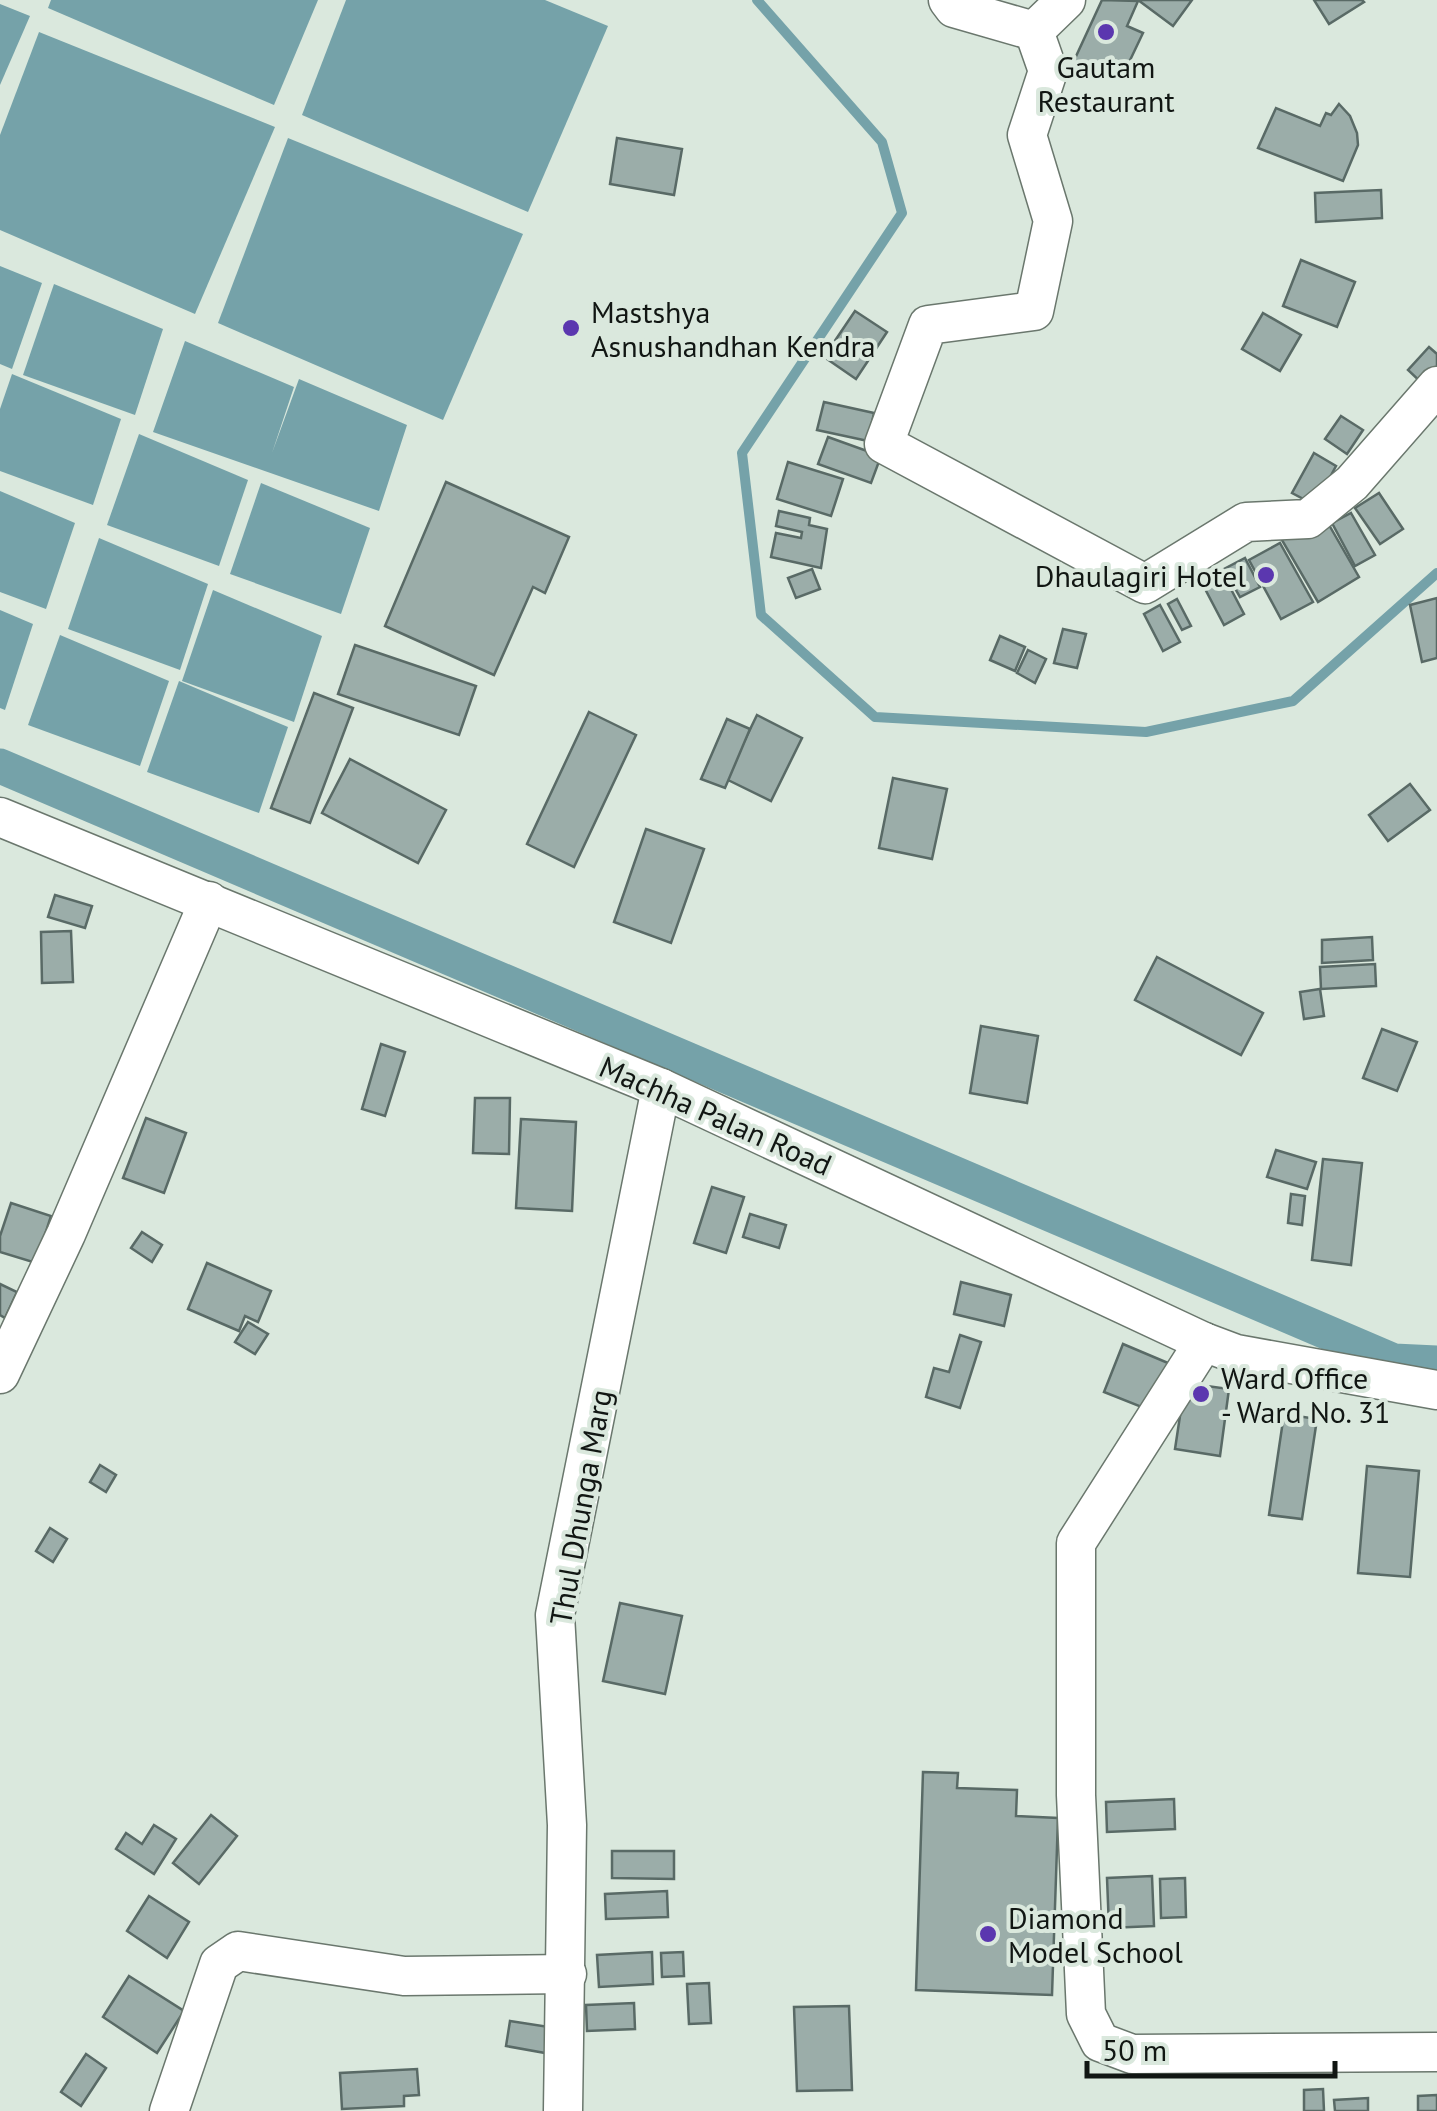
<svg xmlns="http://www.w3.org/2000/svg" width="1437" height="2111" font-family="'PT Sans',sans-serif">
<style>
.water{fill:#75a2a9}
.lines{fill:none;stroke-linecap:round;stroke-linejoin:round}
.stream{stroke:#75a2a9;stroke-width:10}
.canal{stroke:#75a2a9;stroke-width:35}
.building{fill:#9bada9;stroke:#596a66;stroke-width:2.5}
.minor-casing{stroke:#6a776d;stroke-width:41}
.minor{stroke:#fff;stroke-width:38}
.poi-dot{fill:#5b37af;stroke:#dae8dd;stroke-width:4}
.labels{text-anchor:middle;dominant-baseline:central;stroke-width:8;stroke-linejoin:round;paint-order:stroke}
.poi-label{font-size:30px;fill:#111613;stroke:#dae8dd;text-anchor:start}
.street-label{font-size:30px;fill:#111613;stroke:#dae8dd}
</style>
<rect width="100%" height="100%" fill="#dae8dd"/>
<g class="water">
<polygon points="51,0 318,0 274,105 48,8"/>
<polygon points="346,0 545,0 608,26 528,212 302,115"/>
<polygon points="0,4 30,16 0,85"/>
<polygon points="39,32 275,127 195,314 0,230 0,135"/>
<polygon points="288,138 523,234 443,420 218,323"/>
<polygon points="0,266 42,283 12,369 0,364"/>
<polygon points="54,284 163,329 135,415 23,375"/>
<polygon points="185,341 294,387 272,453 299,379 407,425 379,511 153,432"/>
<polygon points="12,374 121,419 93,505 0,471 0,409"/>
<polygon points="139,434 248,480 219,566 107,525"/>
<polygon points="261,483 370,528 341,614 230,574"/>
<polygon points="0,491 75,523 46,609 0,592"/>
<polygon points="99,538 208,584 180,670 68,629"/>
<polygon points="213,590 322,636 294,722 182,681"/>
<polygon points="0,610 33,624 5,710 0,708"/>
<polygon points="60,635 169,681 140,766 28,725"/>
<polygon points="179,681 288,727 259,813 147,772"/>
</g>
<g class="lines">
<polyline class="stream" points="757,0 882,142 902,213 742,453 761,615 875,717 1146,732 1293,701 1437,573"/>
<polyline class="canal" points="0,766 1394,1361 1437,1363"/>
</g>
<g class="building">
<polygon points="1102,0 1138,1 1127,26 1143,33 1122,77 1107,69 1102,79 1072,65"/>
<polygon points="1138,0 1192,0 1173,26"/>
<polygon points="1314,0 1362,0 1364,2 1329,24"/>
<polygon points="1339,104 1350,116 1357,133 1358,145 1343,181 1258,148 1276,108 1320,126 1326,113 1331,115"/>
<polygon points="617,138 682,149 674,195 610,184"/>
<polygon points="1381,190 1382,218 1316,222 1315,193"/>
<polygon points="1301,260 1355,282 1337,327 1283,306"/>
<polygon points="855,311 887,332 856,379 824,357"/>
<polygon points="1263,313 1301,335 1280,371 1242,349"/>
<polygon points="1429,347 1437,354 1437,377 1427,388 1408,370"/>
<polygon points="824,402 874,413 868,441 817,430"/>
<polygon points="1341,416 1363,430 1347,454 1325,439"/>
<polygon points="828,437 881,456 871,483 818,464"/>
<polygon points="1314,453 1336,466 1315,505 1292,493"/>
<polygon points="788,462 843,479 831,516 777,499"/>
<polygon points="446,482 569,537 545,593 533,587 494,675 385,626"/>
<polygon points="1379,493 1403,529 1380,544 1355,508"/>
<polygon points="779,511 810,518 809,525 827,529 821,568 771,557 776,533 801,538 802,532 776,526"/>
<polygon points="1321,511 1359,577 1318,602 1279,535"/>
<polygon points="1351,513 1375,555 1355,566 1332,523"/>
<polygon points="1280,543 1313,602 1281,619 1249,560"/>
<polygon points="1245,558 1260,587 1240,597 1224,569"/>
<polygon points="812,569 820,589 796,598 788,578"/>
<polygon points="1223,574 1244,614 1224,625 1203,585"/>
<polygon points="1437,598 1437,658 1422,662 1410,605"/>
<polygon points="1177,599 1191,626 1182,630 1168,604"/>
<polygon points="1160,605 1180,642 1163,651 1144,614"/>
<polygon points="1063,629 1086,634 1077,668 1054,663"/>
<polygon points="1000,636 1025,647 1015,671 990,660"/>
<polygon points="355,645 476,686 459,735 338,694"/>
<polygon points="1028,650 1046,659 1035,683 1017,673"/>
<polygon points="314,693 353,708 310,823 271,808"/>
<polygon points="589,712 636,735 574,867 527,844"/>
<polygon points="757,715 802,738 771,801 726,779"/>
<polygon points="727,719 750,729 725,788 701,779"/>
<polygon points="350,759 446,810 418,863 322,813"/>
<polygon points="893,778 947,789 932,859 879,848"/>
<polygon points="1410,784 1430,810 1388,841 1369,815"/>
<polygon points="646,829 704,849 671,943 614,922"/>
<polygon points="55,895 92,906 85,928 48,917"/>
<polygon points="71,931 73,982 42,983 41,932"/>
<polygon points="1372,937 1373,960 1322,963 1322,940"/>
<polygon points="1157,957 1263,1013 1241,1055 1135,1000"/>
<polygon points="1375,964 1376,986 1321,989 1320,967"/>
<polygon points="1320,989 1324,1016 1304,1019 1300,992"/>
<polygon points="981,1026 1038,1036 1027,1103 970,1093"/>
<polygon points="1382,1029 1417,1042 1397,1091 1363,1078"/>
<polygon points="381,1044 405,1052 385,1116 362,1109"/>
<polygon points="475,1098 510,1098 509,1154 473,1153"/>
<polygon points="146,1118 186,1133 164,1193 123,1178"/>
<polygon points="521,1119 576,1122 572,1211 516,1208"/>
<polygon points="1276,1150 1316,1162 1307,1189 1267,1177"/>
<polygon points="1323,1159 1362,1163 1351,1265 1312,1260"/>
<polygon points="712,1187 744,1197 726,1253 694,1243"/>
<polygon points="1291,1194 1305,1196 1302,1225 1288,1223"/>
<polygon points="11,1203 51,1216 36,1263 0,1252 0,1236"/>
<polygon points="750,1214 786,1225 779,1248 743,1237"/>
<polygon points="142,1232 162,1245 152,1262 131,1248"/>
<polygon points="207,1263 271,1291 258,1322 245,1316 239,1331 188,1309"/>
<polygon points="961,1282 1011,1295 1004,1326 954,1314"/>
<polygon points="0,1284 17,1292 5,1318 0,1315"/>
<polygon points="248,1322 268,1334 255,1354 235,1342"/>
<polygon points="960,1335 981,1342 960,1408 926,1397 934,1368 949,1372"/>
<polygon points="1123,1344 1168,1363 1149,1410 1104,1392"/>
<polygon points="1185,1383 1229,1389 1220,1456 1175,1449"/>
<polygon points="1284,1414 1317,1419 1302,1519 1269,1515"/>
<polygon points="100,1465 116,1475 106,1492 90,1482"/>
<polygon points="1367,1466 1419,1471 1410,1577 1358,1573"/>
<polygon points="50,1528 67,1539 53,1562 36,1551"/>
<polygon points="620,1603 682,1616 665,1694 603,1681"/>
<polygon points="923,1772 958,1773 957,1788 1017,1790 1016,1816 1058,1818 1052,1995 916,1990"/>
<polygon points="1174,1799 1175,1829 1107,1832 1106,1802"/>
<polygon points="211,1815 237,1836 199,1884 173,1863"/>
<polygon points="154,1825 176,1839 154,1874 116,1849 126,1833 142,1844"/>
<polygon points="612,1851 674,1851 674,1879 612,1878"/>
<polygon points="1152,1876 1154,1926 1109,1928 1107,1878"/>
<polygon points="1185,1878 1186,1917 1161,1918 1160,1879"/>
<polygon points="667,1891 668,1917 606,1919 605,1894"/>
<polygon points="149,1896 189,1922 167,1958 127,1931"/>
<polygon points="652,1952 653,1984 599,1987 597,1955"/>
<polygon points="683,1952 684,1976 662,1977 661,1953"/>
<polygon points="129,1976 184,2011 157,2053 103,2017"/>
<polygon points="709,1983 711,2023 689,2024 687,1984"/>
<polygon points="634,2003 635,2029 587,2031 586,2005"/>
<polygon points="849,2006 852,2090 797,2091 794,2007"/>
<polygon points="510,2021 549,2027 545,2053 506,2046"/>
<polygon points="86,2054 106,2068 81,2106 61,2092"/>
<polygon points="417,2069 419,2095 404,2096 404,2106 342,2109 340,2073"/>
<polygon points="1323,2089 1324,2111 1304,2111 1304,2090"/>
<polygon points="1437,2095 1437,2111 1418,2111 1418,2096"/>
<polygon points="1368,2098 1368,2111 1335,2111 1334,2100"/>
</g>
<g class="lines">
<defs>
<g id="minor">
<polyline points="948,0 954,8 1034,31 1048,71 1027,135 1053,221 1034,311 928,325 884,444 1145,584 1246,522 1308,519 1352,483 1437,386"/>
<polyline points="1034,31 1066,0"/>
<polyline points="0,817 661,1088 1204,1342 1236,1354 1437,1390"/>
<polyline points="1204,1342 1076,1543 1076,1795 1086,2014 1100,2042 1132,2054 1437,2052"/>
<polyline points="0,1374 66,1234 209,901"/>
<polyline points="169,2111 219,1964 238,1951 404,1976 567,1974"/>
<polyline points="563,2111 567,1825 555,1615 661,1088"/>
</g>
</defs>
<use href="#minor" class="minor-casing"/>
<use href="#minor" class="minor"/>
</g>
<g class="poi-dot">
<circle cx="1106" cy="32" r="10"/>
<circle cx="571" cy="328" r="10"/>
<circle cx="1266" cy="575" r="10"/>
<circle cx="1201" cy="1394" r="10"/>
<circle cx="988" cy="1934" r="10"/>
</g>
<g class="labels">
<g class="poi-label">
<text x="1106" y="66" text-anchor="middle">Gautam<tspan x="1106" dy="34">Restaurant</tspan></text>
<text x="591" y="311">Mastshya<tspan x="591" dy="34">Asnushandhan Kendra</tspan></text>
<text x="1246" y="575" text-anchor="end">Dhaulagiri Hotel</text>
<text x="1221" y="1377">Ward Office<tspan x="1221" dy="34">- Ward No. 31</tspan></text>
<text x="1008" y="1917">Diamond<tspan x="1008" dy="34">Model School</tspan></text>
</g>
<g class="street-label">
<text transform="translate(716 1115) rotate(24)">Machha Palan Road</text>
<text transform="translate(580 1507) rotate(-80)">Thul Dhunga Marg</text>
</g>
</g>
<path d="M1087 2061v15h248v-15" fill="none" stroke="#111613" stroke-width="5"/>
<text x="1102" y="2061" font-size="30" fill="#111613" stroke="#dae8dd" stroke-width="8" paint-order="stroke">50 m</text>
</svg>
